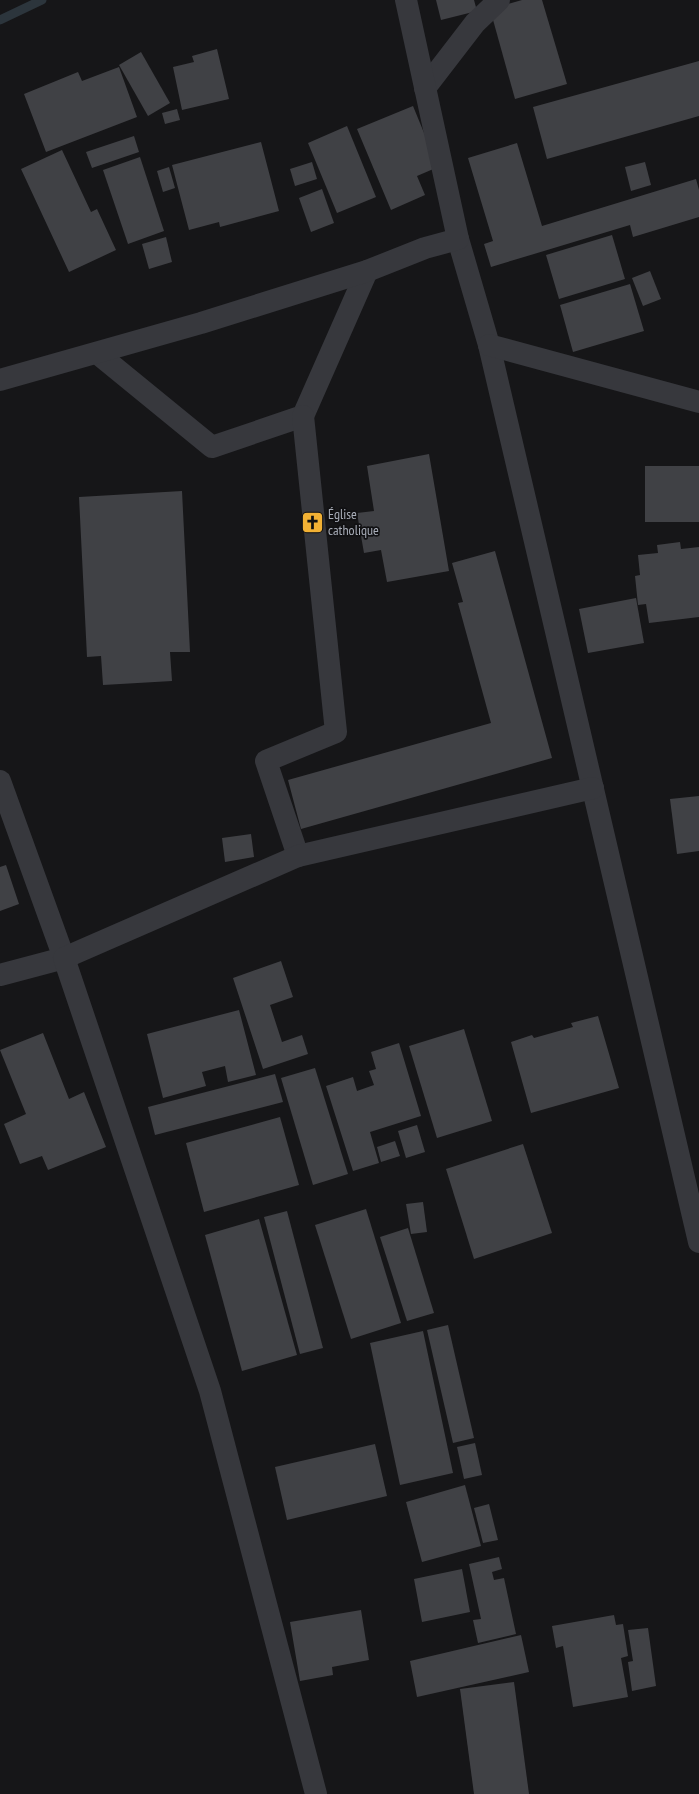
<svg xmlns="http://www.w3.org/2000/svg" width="699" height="1794" font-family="'PT Sans Narrow',sans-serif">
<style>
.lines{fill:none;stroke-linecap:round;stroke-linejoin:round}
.stream{stroke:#2c353c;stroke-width:9}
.building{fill:#404145}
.minor{stroke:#37383d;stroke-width:22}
.labels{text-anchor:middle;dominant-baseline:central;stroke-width:3.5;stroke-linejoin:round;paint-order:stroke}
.poi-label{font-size:14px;fill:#a8adb8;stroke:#111113;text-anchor:start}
</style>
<rect width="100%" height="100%" fill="#161618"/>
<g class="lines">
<polyline class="stream" points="0,20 42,0"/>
</g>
<g class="building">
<polygon points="436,0 474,0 477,11 441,20"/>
<polygon points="522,0 542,0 567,84 515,99 490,9"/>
<polygon points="217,49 229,99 182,110 173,67 194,62 192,56"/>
<polygon points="141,52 170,103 148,116 119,65"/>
<polygon points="699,61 699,116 547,159 533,107"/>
<polygon points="119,67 137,117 46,152 24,94 78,72 82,81"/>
<polygon points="413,106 438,167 417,176 425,195 391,210 357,129"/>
<polygon points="177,109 180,120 165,124 162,113"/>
<polygon points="347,126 376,197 337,213 308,143"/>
<polygon points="134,136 139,152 92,168 86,152"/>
<polygon points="261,142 279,211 220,227 219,222 189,230 172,165"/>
<polygon points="517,143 542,226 696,179 699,190 699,217 633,237 630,225 491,267 484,244 493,241 468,158"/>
<polygon points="62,150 91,212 97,209 116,250 69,272 21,169"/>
<polygon points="140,157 164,231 128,244 103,170"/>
<polygon points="312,162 317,179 295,186 290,169"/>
<polygon points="645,162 651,185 631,191 625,167"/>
<polygon points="169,167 175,188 163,192 157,171"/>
<polygon points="322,189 334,223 311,232 299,198"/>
<polygon points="612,235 625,279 559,299 546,255"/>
<polygon points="166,237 172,262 149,269 142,244"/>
<polygon points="650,271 661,299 643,306 632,278"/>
<polygon points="630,284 644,331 573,352 560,305"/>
<polygon points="429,454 449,571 387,582 381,550 364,553 357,513 374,511 367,466"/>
<rect x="645" y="466" width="54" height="56"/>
<polygon points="182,491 190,652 170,652 172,681 103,685 101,656 87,657 79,497"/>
<polygon points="680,542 681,549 699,547 699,617 649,623 646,604 638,605 635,576 640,575 638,555 658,553 657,545"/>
<polygon points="495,551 552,758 301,829 288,780 491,723 458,603 463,602 452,563"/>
<polygon points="636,598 644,643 588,653 579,609"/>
<polygon points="699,796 699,851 677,854 670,799"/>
<polygon points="251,834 254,857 225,862 222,838"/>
<polygon points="6,865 19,904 0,911 0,867"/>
<polygon points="281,961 293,997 270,1005 282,1042 302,1035 308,1054 263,1069 233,978"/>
<polygon points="239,1010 256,1075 228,1082 225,1066 202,1072 206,1086 163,1098 147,1034"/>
<polygon points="598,1016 619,1088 531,1113 511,1042 532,1035 534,1038 573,1027 571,1023"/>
<polygon points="464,1029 492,1121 437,1138 409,1046"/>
<polygon points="43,1033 69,1099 84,1092 106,1147 48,1170 42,1156 20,1164 4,1124 26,1114 0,1050"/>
<polygon points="399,1043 421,1116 370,1132 379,1163 353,1171 326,1086 353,1077 357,1091 374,1085 369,1071 376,1069 371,1052"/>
<polygon points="315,1068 348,1174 313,1185 281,1078"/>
<polygon points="275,1074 283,1102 155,1135 148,1107"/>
<polygon points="280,1117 299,1185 204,1212 186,1143"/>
<polygon points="417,1125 425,1152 406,1158 398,1131"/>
<polygon points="395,1141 400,1156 381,1162 377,1147"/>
<polygon points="523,1144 552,1233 474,1259 446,1169"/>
<polygon points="423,1202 427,1232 411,1234 406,1204"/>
<polygon points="366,1209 401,1323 351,1339 315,1225"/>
<polygon points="287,1211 323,1348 300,1354 264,1217"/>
<polygon points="259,1219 297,1355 242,1371 205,1235"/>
<polygon points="408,1228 434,1313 407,1321 380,1237"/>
<polygon points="448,1325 474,1438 453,1443 427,1330"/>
<polygon points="423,1331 453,1473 400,1485 370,1343"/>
<polygon points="475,1443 482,1475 464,1479 457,1447"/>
<polygon points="375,1444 387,1496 287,1520 275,1467"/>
<polygon points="465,1485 481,1546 422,1562 406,1502"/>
<polygon points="489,1504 498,1540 483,1543 474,1508"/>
<polygon points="499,1557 502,1569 492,1572 494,1580 504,1578 516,1634 478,1643 473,1620 481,1619 469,1564"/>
<polygon points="462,1569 470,1612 422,1622 414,1579"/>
<polygon points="361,1610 369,1660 332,1667 333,1675 300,1681 290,1622"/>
<polygon points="614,1615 616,1625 623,1624 628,1656 621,1658 628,1697 573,1707 563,1646 556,1648 552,1626"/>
<polygon points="648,1628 656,1686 632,1691 628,1662 633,1661 628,1630"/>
<polygon points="521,1635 529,1672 417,1697 410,1661"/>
<polygon points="514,1682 529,1794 474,1794 460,1689"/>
</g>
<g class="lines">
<g class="minor">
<polyline points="425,88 475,23 499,0"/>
<polyline points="458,239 489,345 699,1242"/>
<polyline points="489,345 699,402"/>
<polyline points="97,353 212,447 303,416 367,271"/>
<polyline points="0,380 201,323 367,271 425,248 458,239 406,0"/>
<polyline points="0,781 64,958 0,975"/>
<polyline points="298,856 266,761 336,732 303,416"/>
<polyline points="316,1794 210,1391 64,958 298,856 593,788"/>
</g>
</g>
<defs>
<symbol id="church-square" viewBox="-11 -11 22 22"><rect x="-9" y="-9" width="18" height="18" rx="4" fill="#f2b134" stroke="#111113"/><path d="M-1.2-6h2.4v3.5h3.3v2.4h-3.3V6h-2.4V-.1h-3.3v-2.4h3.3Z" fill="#111"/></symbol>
</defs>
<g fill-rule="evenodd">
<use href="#church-square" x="300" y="510" width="25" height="25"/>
</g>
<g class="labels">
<g class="poi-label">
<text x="328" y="514">Église<tspan x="328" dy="16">catholique</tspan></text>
</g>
</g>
</svg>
